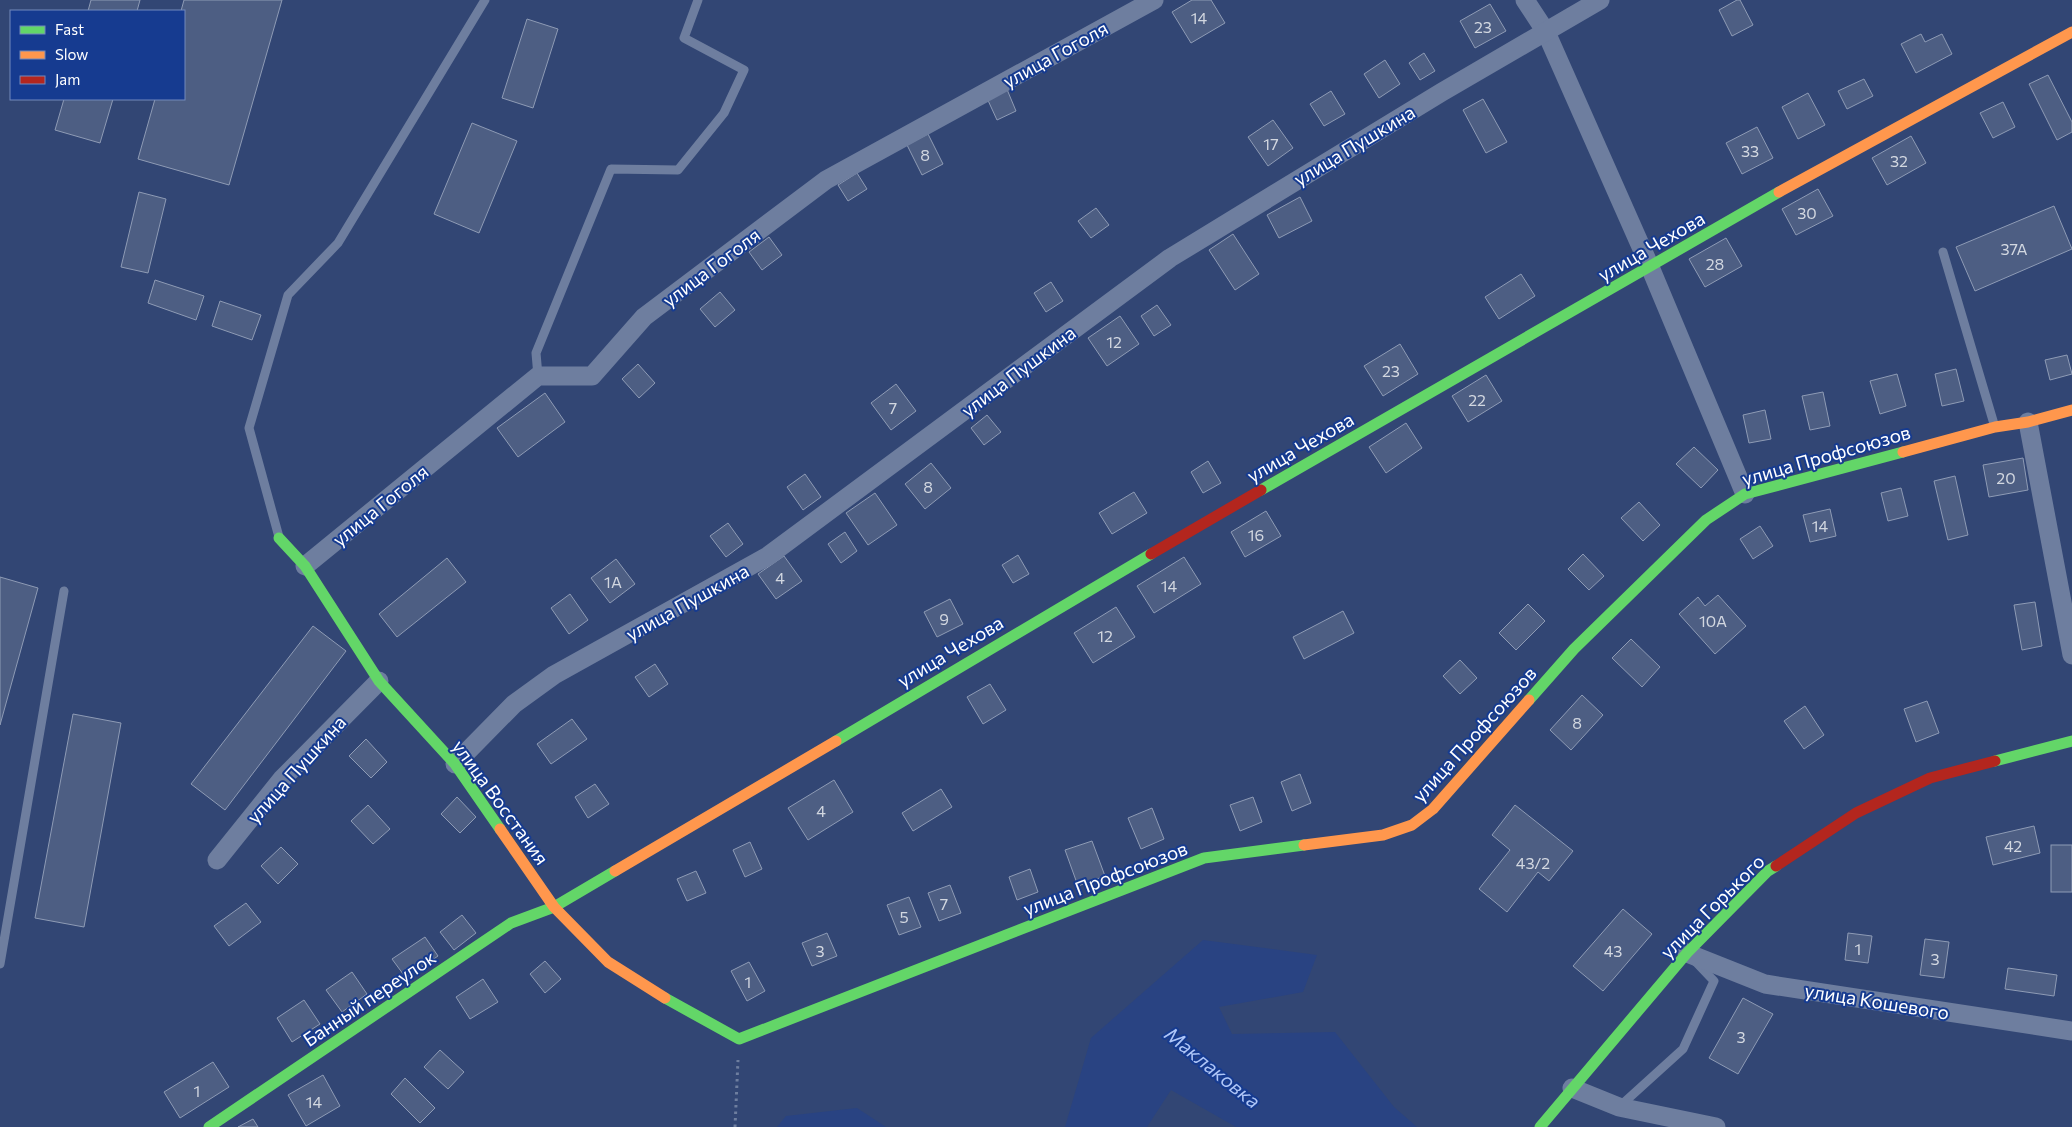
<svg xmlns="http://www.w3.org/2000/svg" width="2072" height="1127" font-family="Commissioner,sans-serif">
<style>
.water{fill:#294382}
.building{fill:#4d5e83;stroke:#8e9bb5}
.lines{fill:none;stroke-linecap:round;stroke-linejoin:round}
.path{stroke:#6e7e9f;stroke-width:3;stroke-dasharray:2.5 4;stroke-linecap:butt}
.lane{stroke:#6e7e9f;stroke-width:9}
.street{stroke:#6e7e9f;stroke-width:19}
.fast{stroke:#63d668;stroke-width:11}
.slow{stroke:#ff974d;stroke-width:11}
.jam{stroke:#b3261e;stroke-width:11}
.labels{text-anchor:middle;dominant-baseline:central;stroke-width:4;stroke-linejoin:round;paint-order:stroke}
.number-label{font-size:16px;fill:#d2d7e0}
.street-label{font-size:19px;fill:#fff;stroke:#163b90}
.water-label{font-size:20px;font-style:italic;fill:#afc6f7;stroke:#163b90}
</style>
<rect width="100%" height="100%" fill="#324674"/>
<g class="water">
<polygon points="1203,940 1317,955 1303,992 1219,1007 1232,1034 1335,1032 1394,1107 1417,1127 1236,1127 1171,1090 1147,1127 1065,1127 1091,1038"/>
<polygon points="857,1108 886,1127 777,1127 786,1116"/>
</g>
<g class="building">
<polygon points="91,0 140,0 137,11 88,11"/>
<polygon points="184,0 282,0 229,185 138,159 155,99 184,99 184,11 181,11"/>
<polygon points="1192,0 1211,0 1225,23 1191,43 1172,12"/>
<polygon points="1737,0 1740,0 1753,25 1732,36 1719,10"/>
<polygon points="1490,4 1506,31 1475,48 1460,21"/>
<polygon points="527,19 558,29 533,108 502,98"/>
<polygon points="1921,34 1925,42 1942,34 1952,54 1916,73 1901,44"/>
<polygon points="1424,53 1435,71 1420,80 1409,63"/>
<polygon points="1385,60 1400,84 1379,98 1364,74"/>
<polygon points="2048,75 2072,122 2072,132 2057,140 2029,84"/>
<polygon points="1864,79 1873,96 1847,109 1838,91"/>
<polygon points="1006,87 1016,111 997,120 986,96"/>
<polygon points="1331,91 1345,114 1324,126 1310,104"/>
<polygon points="1808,93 1825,125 1798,139 1782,107"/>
<polygon points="64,99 113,99 100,143 55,130"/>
<polygon points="1483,99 1507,142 1486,153 1463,110"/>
<polygon points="2003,102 2015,127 1993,138 1980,113"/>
<polygon points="1273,120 1293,148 1268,166 1248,137"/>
<polygon points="472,123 517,141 479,233 434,214"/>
<polygon points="1757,127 1773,158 1742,174 1726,143"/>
<polygon points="928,134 943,164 922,175 907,145"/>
<polygon points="1911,136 1926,163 1887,185 1872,158"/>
<polygon points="857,173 867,189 848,201 838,185"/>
<polygon points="1818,189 1833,216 1796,235 1782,209"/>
<polygon points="139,192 166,199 148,273 121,267"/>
<polygon points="1300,197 1312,221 1279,238 1267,215"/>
<polygon points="2054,206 2072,249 1975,291 1956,247"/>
<polygon points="1096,208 1109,225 1091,238 1078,221"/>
<polygon points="1233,234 1259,274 1235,290 1209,250"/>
<polygon points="769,237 782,255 762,270 749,252"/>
<polygon points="1726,238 1742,266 1705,287 1689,259"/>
<polygon points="1521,274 1535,296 1499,319 1485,297"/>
<polygon points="155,280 204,296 196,320 148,303"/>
<polygon points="1051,282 1063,301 1046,312 1034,293"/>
<polygon points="720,292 735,310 715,327 700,309"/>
<polygon points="220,301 261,315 252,340 212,326"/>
<polygon points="1157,305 1171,325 1154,336 1141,316"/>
<polygon points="1120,316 1139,344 1107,366 1088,338"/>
<polygon points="1400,344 1418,374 1383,396 1364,366"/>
<polygon points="2067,355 2072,374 2050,380 2045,360"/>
<polygon points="638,364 655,383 639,398 622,379"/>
<polygon points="1956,369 1964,401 1942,406 1935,374"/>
<polygon points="1897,374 1906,406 1880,414 1870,381"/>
<polygon points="1486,375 1502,401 1468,422 1452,396"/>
<polygon points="896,384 916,411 891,430 871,403"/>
<polygon points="1823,392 1830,426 1810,430 1802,396"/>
<polygon points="545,393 565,422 518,457 497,428"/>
<polygon points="1765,410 1771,439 1749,443 1743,415"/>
<polygon points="987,415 1001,432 984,445 971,428"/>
<polygon points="1406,423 1422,448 1386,473 1369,447"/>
<polygon points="1694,447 1718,470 1701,488 1676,464"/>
<polygon points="2023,458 2028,490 1989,497 1983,465"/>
<polygon points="1208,461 1221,483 1203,493 1191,472"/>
<polygon points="931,463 951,488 925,509 905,484"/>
<polygon points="805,474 821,497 803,510 787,487"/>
<polygon points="1955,476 1968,535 1948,540 1934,481"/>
<polygon points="1901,488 1908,516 1888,521 1881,493"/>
<polygon points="1134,492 1147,513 1112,534 1099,513"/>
<polygon points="875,493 897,525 868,545 846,513"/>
<polygon points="1639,502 1660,525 1643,541 1621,518"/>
<polygon points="1830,509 1836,536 1810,542 1803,515"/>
<polygon points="1266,511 1281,536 1245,557 1231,532"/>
<polygon points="728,523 743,544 726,557 710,536"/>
<polygon points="1760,526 1773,546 1753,559 1740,539"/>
<polygon points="845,532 857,551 841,563 828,544"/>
<polygon points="1583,554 1604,576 1589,590 1568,569"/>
<polygon points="1018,555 1029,574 1013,583 1002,565"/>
<polygon points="784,556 802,581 776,599 758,574"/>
<polygon points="1184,557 1201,584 1154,613 1137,586"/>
<polygon points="447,558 466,582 397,637 379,614"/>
<polygon points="616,559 635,584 610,603 591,578"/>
<polygon points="0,577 38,588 0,725"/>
<polygon points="570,594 588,620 569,634 551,608"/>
<polygon points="1718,595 1746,626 1715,654 1679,614 1698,597 1705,606"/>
<polygon points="950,599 963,624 937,637 924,612"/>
<polygon points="2035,602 2042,646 2022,650 2014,605"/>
<polygon points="1528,604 1545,621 1516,650 1499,633"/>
<polygon points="1116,607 1135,637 1093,663 1074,633"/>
<polygon points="1343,611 1354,633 1304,659 1293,637"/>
<polygon points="313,626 346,651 225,810 191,784"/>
<polygon points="1631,639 1660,667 1642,687 1612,658"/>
<polygon points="1460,660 1477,678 1460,694 1443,676"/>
<polygon points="655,664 668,684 649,697 635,677"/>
<polygon points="990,684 1006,710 983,724 967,697"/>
<polygon points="1582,695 1603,715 1571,750 1550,730"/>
<polygon points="1927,701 1939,733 1916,742 1904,709"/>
<polygon points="1805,706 1824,735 1804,749 1784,721"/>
<polygon points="73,714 121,723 84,927 35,918"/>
<polygon points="572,719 587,739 551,764 537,744"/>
<polygon points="366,739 387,762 371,778 349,756"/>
<polygon points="1300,774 1311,803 1292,811 1281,782"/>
<polygon points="834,780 853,812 808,840 788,808"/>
<polygon points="595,784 609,804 588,818 575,797"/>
<polygon points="941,789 952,807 913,831 902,813"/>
<polygon points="457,797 476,817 460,833 441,814"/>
<polygon points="1253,797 1262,822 1240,831 1230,805"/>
<polygon points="368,805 390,829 373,844 351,821"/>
<polygon points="1515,805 1573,851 1549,881 1538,872 1507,912 1479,889 1510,850 1492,835"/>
<polygon points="1152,808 1164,839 1141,849 1128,818"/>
<polygon points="2034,826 2040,853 1993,865 1986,837"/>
<polygon points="1092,841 1105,876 1078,886 1065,850"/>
<polygon points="750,842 762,869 745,877 733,850"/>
<rect x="2051" y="845" width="21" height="47"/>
<polygon points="281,847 298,864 278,884 261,866"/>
<polygon points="1030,869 1038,892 1017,900 1009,877"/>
<polygon points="696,871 706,893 687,901 677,879"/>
<polygon points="950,885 961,913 939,921 928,893"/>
<polygon points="909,897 921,927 899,935 887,905"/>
<polygon points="246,903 261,922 229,946 214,926"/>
<polygon points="1623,909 1652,934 1603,991 1573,966"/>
<polygon points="462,915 476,933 454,950 440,932"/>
<polygon points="827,933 837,956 812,966 802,943"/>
<polygon points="1848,933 1872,936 1868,963 1845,960"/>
<polygon points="425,937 438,956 406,978 392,959"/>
<polygon points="1925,939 1949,942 1944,978 1920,975"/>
<polygon points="545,961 561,979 545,993 530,974"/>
<polygon points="749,962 765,991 747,1001 731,971"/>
<polygon points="2008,968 2057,975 2054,996 2005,989"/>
<polygon points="352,972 367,994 342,1012 326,990"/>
<polygon points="483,979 498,1002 470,1019 456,997"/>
<polygon points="1743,998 1773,1014 1738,1074 1709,1058"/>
<polygon points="304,1000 320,1024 292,1042 277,1018"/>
<polygon points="440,1050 464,1072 448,1089 424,1067"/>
<polygon points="213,1062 229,1087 180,1118 164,1092"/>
<polygon points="323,1075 340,1106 306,1126 288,1095"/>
<polygon points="405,1078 435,1108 420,1123 391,1094"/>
<polygon points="253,1119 258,1127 238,1127"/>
</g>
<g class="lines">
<polyline class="path" points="735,1127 738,1060"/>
<g class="lane">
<polyline points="1943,252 1994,424"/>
<polyline points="538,376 536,353 611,169 678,170 724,113 744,70 684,38 698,0"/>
<polyline points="279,537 249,428 288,295 338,243 485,0"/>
<polyline points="0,964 64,591"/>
<polyline points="1619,1107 1683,1049 1714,981 1694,960"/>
</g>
<g class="street">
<polyline points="1525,0 1546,32 1650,267 1745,494"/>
<polyline points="2028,422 2072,655"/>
<polyline points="305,566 538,376 592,376 644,317 826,180 1154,0"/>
<polyline points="455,764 514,704 554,675 768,556 1170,258 1442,92 1600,0"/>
<polyline points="217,860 282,779 379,681"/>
<polyline points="1687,953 1765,984 2072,1031"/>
<polyline points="1572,1088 1619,1107 1716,1127"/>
</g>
<g class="fast">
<polyline points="1261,490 1779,192"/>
<polyline points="279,538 305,566 379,681 455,764 500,829"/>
<polyline points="1529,700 1574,649 1706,520 1745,494 1903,452"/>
<polyline points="836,741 1151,554"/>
<polyline points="1995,761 2072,741"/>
<polyline points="665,998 739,1039 1204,858 1304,845"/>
<polyline points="209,1127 511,923 554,907 615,871"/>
<polyline points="1540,1127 1687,953 1768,871 1776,866"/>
</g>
<g class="slow">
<polyline points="1779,192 2072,32"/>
<polyline points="1903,452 1995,427 2028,422 2072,410"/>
<polyline points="500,829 554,907 608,962 665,998"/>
<polyline points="1304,845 1383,835 1412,825 1433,809 1529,700"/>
<polyline points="615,871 836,741"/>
</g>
<g class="jam">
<polyline points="1151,554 1261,490"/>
<polyline points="1776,866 1856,813 1930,778 1995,761"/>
</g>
</g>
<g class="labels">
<g class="number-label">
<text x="1199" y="17">14</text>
<text x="1483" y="26">23</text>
<text x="1271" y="143">17</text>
<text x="1750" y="150">33</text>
<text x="925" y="154">8</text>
<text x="1899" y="160">32</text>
<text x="1807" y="212">30</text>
<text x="2014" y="248">37А</text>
<text x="1715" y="263">28</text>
<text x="1114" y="341">12</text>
<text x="1391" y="370">23</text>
<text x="1477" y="399">22</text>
<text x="893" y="407">7</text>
<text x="2006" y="477">20</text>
<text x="928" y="486">8</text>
<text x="1820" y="525">14</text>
<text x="1256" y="534">16</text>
<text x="780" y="577">4</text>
<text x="613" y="581">1А</text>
<text x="1169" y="585">14</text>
<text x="944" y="618">9</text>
<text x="1713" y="620">10А</text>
<text x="1105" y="635">12</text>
<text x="1577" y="722">8</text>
<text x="821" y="810">4</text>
<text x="2013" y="845">42</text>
<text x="1533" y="862">43/2</text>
<text x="944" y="903">7</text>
<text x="904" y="916">5</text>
<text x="1858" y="948">1</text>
<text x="820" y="950">3</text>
<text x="1613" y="950">43</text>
<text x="1935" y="958">3</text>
<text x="748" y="981">1</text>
<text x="1741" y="1036">3</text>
<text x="197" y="1090">1</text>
<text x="314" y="1101">14</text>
</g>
<g class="street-label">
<text transform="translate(1055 54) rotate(-29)">улица Гоголя</text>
<text transform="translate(1354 145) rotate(-31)">улица Пушкина</text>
<text transform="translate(1651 246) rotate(-30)">улица Чехова</text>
<text transform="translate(711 267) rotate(-37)">улица Гоголя</text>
<text transform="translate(1018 371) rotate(-37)">улица Пушкина</text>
<text transform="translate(1300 447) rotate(-30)">улица Чехова</text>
<text transform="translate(1826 455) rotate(-16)">улица Профсоюзов</text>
<text transform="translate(380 505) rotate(-39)">улица Гоголя</text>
<text transform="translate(687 602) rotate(-29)">улица Пушкина</text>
<text transform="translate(950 651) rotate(-31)">улица Чехова</text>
<text transform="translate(1474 734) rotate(-48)">улица Профсоюзов</text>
<text transform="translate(296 769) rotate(-48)">улица Пушкина</text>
<text transform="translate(501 802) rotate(54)">улица Восстания</text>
<text transform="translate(1105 878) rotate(-21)">улица Профсоюзов</text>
<text transform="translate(1712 906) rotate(-45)">улица Горького</text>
<text transform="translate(369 998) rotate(-34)">Банный переулок</text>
<text transform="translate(1877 1001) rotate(9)">улица Кошевого</text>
</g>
<g class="water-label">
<text transform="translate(1213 1067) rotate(39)">Маклаковка</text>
</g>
</g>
<rect x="10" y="10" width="175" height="90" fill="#163b90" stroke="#7389bc"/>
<rect x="20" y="26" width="25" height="8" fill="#63d668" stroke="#7389bc"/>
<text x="55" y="35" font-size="15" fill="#ffffff">Fast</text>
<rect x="20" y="51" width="25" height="8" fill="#ff974d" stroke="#7389bc"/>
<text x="55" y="60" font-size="15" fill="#ffffff">Slow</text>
<rect x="20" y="76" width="25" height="8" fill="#b3261e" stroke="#7389bc"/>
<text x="55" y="85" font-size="15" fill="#ffffff">Jam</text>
</svg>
